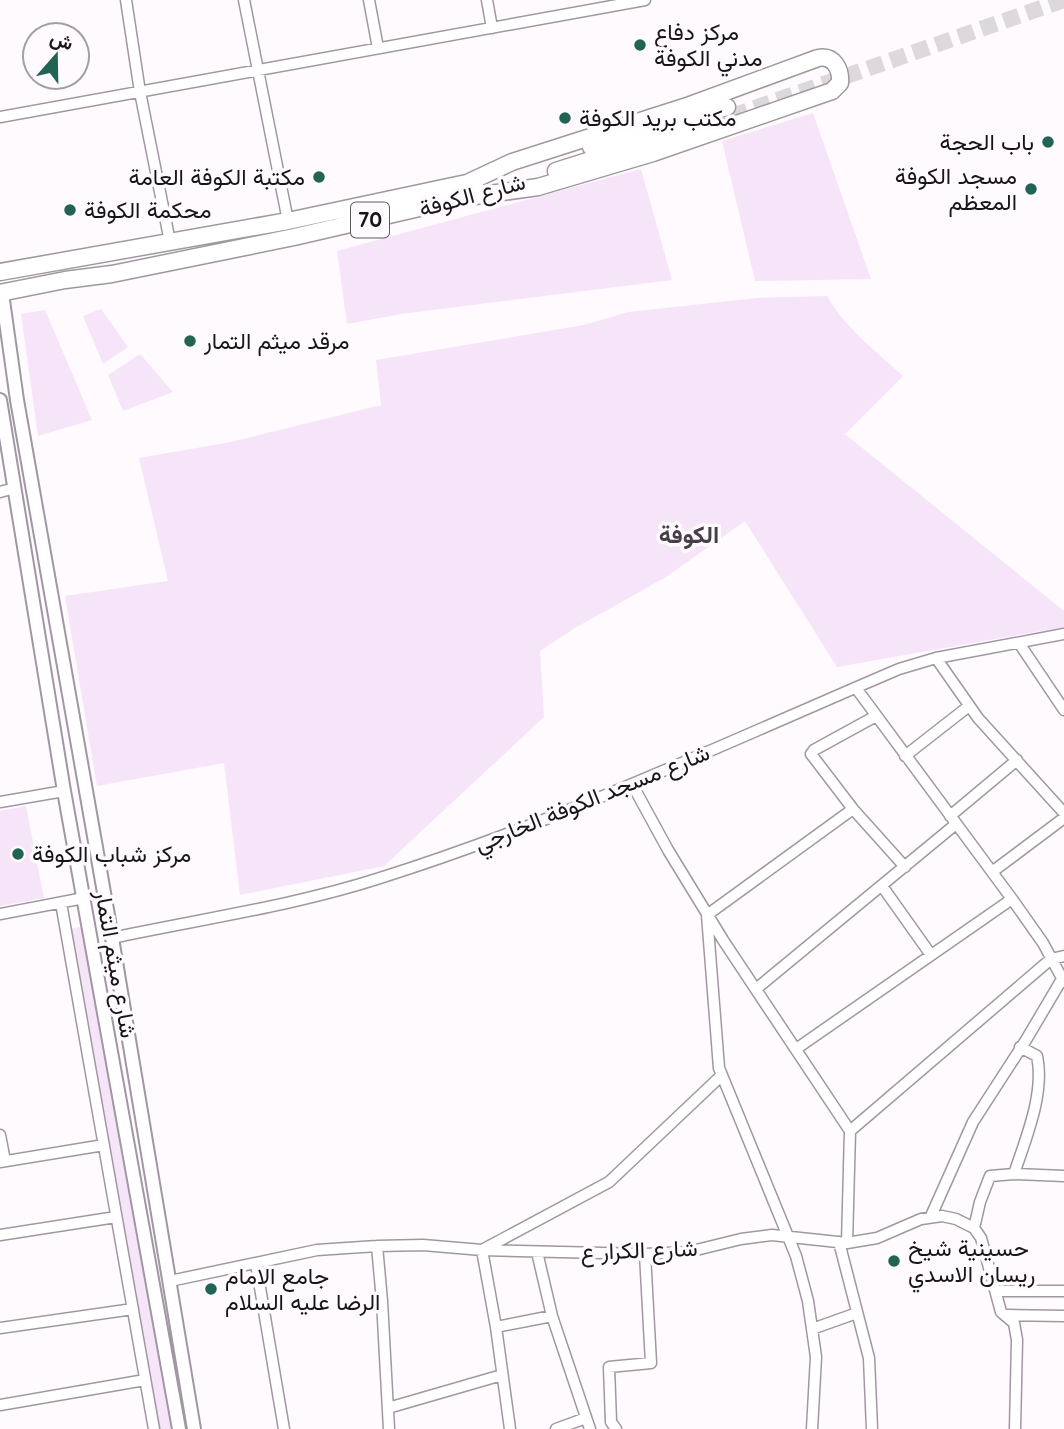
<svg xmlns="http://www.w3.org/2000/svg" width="1064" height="1429" viewBox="0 0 1064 1429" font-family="Quicksand,Vazirmatn,sans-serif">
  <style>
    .green { fill: #f6e4f9 }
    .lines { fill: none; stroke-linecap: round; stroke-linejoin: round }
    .trunk-tunnel { stroke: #dcd8dc; stroke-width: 16; stroke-dasharray: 16 8; stroke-linecap: butt }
    .minor-casing { stroke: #a098a1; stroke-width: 13 }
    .tertiary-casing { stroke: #a098a1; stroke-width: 16 }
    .trunk-casing { stroke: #a098a1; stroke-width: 19 }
    .minor { stroke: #fff; stroke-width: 10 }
    .tertiary { stroke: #fff; stroke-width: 12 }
    .trunk { stroke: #fff; stroke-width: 16 }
    .poi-dot { fill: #216455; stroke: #fefafe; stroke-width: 2.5 }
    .labels { text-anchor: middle; stroke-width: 7; stroke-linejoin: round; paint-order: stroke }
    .shield { fill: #fefafe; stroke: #5d5a5e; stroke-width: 2 }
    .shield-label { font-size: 21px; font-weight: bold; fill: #181519 }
    .poi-label { font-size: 23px; fill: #181519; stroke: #fefafe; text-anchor: start }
    .street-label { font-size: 23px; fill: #181519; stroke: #fefafe }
    .neighbourhood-label { font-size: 24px; font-weight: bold; fill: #453f46; stroke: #fefafe }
  </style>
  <rect width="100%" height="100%" fill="#fefafe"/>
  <path class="green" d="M 813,113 L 871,279 L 755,281 L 722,141 Z
    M 641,169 L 672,280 L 401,314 L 347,324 L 337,251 Z
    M 827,296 C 845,328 876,351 903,376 L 845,434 L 1064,611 L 1064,627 L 837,667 L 745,521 L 666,577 L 575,628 L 540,651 L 544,717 L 384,866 L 240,895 L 224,763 L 97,786 L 65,596 L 168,581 L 139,458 L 231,442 L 381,405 L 376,360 L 584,325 L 628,312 L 757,298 Z
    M 101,309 L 128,347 L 103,364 L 83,316 Z
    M 45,310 L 92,420 L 38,436 L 21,314 Z
    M 140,354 L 173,392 L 123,411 L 108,375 Z
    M 26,806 L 44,898 L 0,906 L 0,811 Z
    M 86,926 L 175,1429 L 158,1429 L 69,929 Z"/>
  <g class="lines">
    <path class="trunk-tunnel" d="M 732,116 L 1064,0"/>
    <g class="minor-casing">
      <path id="minor" d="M 126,0 L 140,92 L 170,242
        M 244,0 L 288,221
        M 369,0 L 378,48
        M 487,0 L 492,28
        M 0,117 L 645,0
        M 0,492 L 15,488
        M 1019,643 L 1064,710
        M 936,658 L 978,718 L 1064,813
        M 856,688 L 1012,899 L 1043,943 L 1064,982
        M 876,716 L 814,750 L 811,754 L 853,809 L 905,867
        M 905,756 L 969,706
        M 632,784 L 668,850 L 723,940 L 850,1131
        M 0,802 L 64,791
        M 950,816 L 1017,760
        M 992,872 L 1064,818
        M 882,886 L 931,955
        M 61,903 L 154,1429
        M 0,914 L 84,898
        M 112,938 C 201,919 293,906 380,878 C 558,822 728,742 899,669 L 936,658 L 1064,634
        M 756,989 L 956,824
        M 796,1049 L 1012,899
        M 0,1135 L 5,1161
        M 0,1162 L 104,1145
        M 1014,1174 C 1026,1138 1045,1093 1037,1056 L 1020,1047
        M 931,1216 L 973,1122 L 1026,1040 L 1062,979
        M 974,1228 L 980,1202 L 990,1176 L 1014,1174 L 1064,1176
        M 0,1235 L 116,1217
        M 839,1242 L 869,1358 L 872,1429
        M 847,1243 L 850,1131 L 1051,959 L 1064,956
        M 377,1246 L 382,1301 L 389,1429
        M 537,1252 L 552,1316 L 590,1429
        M 256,1264 L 284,1429
        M 170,1281 L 317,1250 L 377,1246 L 423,1245 L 482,1250 L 645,1254 L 688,1252 L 741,1239 L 772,1235 L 847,1243 L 877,1238 L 921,1219 L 942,1216 L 956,1219 L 974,1228 L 981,1238 L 1001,1312 L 1014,1323 L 1017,1340 L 1015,1429
        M 996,1291 L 1064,1291
        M 1008,1315 L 1064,1316
        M 496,1327 L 552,1316
        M 0,1328 L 133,1309
        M 812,1329 L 857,1313
        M 0,1405 L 145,1380
        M 388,1408 L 502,1375
        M 510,1429 L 496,1327 L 482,1250 L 609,1182 L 722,1075
        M 556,1429 L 586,1418
        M 616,1429 L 611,1422 L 609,1367 L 651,1363 L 645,1254
        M 812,1429 L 816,1357 L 808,1301 L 796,1256 L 719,1068 L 707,915 L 853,809"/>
    </g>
    <g class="tertiary-casing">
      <path id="tertiary" d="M 2,293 L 17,400 L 112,938 L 194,1429
        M 0,400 L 64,791 L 179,1429"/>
    </g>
    <g class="trunk-casing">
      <path id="trunk" d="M 591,147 L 727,107
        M 556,171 L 708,123
        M 467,183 L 512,162 L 690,105 L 818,58 C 834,55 841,69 840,83 L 832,91 L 653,153 L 538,187 L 475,196
        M 0,272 L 288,221 L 476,181
        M 0,293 L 65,280 L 112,274 L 294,237 L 484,193"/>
    </g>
    <use href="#minor" class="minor"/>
    <use href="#tertiary" class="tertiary"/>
    <use href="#trunk" class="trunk"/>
  </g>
  <g class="poi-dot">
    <circle cx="640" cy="45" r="7"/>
    <circle cx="565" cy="118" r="7"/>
    <circle cx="1048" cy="142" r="7"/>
    <circle cx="319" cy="177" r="7"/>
    <circle cx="1031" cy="189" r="7"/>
    <circle cx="70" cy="210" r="7"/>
    <circle cx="190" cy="341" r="7"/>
    <circle cx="18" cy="854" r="7"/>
    <circle cx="894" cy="1261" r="7"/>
    <circle cx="211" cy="1289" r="7"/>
  </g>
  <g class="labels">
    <rect class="shield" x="351" y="202.5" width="38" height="35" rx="5"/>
    <g class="shield-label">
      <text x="370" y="227">70</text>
    </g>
    <g class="poi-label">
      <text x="654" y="40">مركز دفاع<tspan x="654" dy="26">مدني الكوفة</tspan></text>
      <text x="579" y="126">مكتب بريد الكوفة</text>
      <text x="1034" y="150" text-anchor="end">باب الحجة</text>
      <text x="1017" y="184" text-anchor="end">مسجد الكوفة<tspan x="1017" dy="26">المعظم</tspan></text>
      <text x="305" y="185" text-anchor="end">مكتبة الكوفة العامة</text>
      <text x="84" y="218">محكمة الكوفة</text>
      <text x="204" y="349">مرقد ميثم التمار</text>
      <text x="32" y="862">مركز شباب الكوفة</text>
      <text x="908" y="1256">حسينية شيخ<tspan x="908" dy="26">ريسان الاسدي</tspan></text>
      <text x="225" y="1284">جامع الامام<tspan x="225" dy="26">الرضا عليه السلام</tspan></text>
    </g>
    <g class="street-label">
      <text transform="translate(472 195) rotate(-15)" y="8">شارع الكوفة</text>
      <text transform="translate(592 798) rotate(-22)" y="8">شارع مسجد الكوفة الخارجي</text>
      <text transform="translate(116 964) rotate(80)" y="8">شارع ميثم التمار</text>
      <text transform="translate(639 1250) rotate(-2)" y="8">شارع الكرار ع</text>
    </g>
    <g class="neighbourhood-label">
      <text x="689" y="543">الكوفة</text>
    </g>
  </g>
  <g transform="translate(56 56) rotate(20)"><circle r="33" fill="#fefafe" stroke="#a29ea2" stroke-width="2"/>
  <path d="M0-5L12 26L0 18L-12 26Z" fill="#216455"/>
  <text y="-10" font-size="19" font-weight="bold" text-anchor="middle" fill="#181519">ش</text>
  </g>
</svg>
